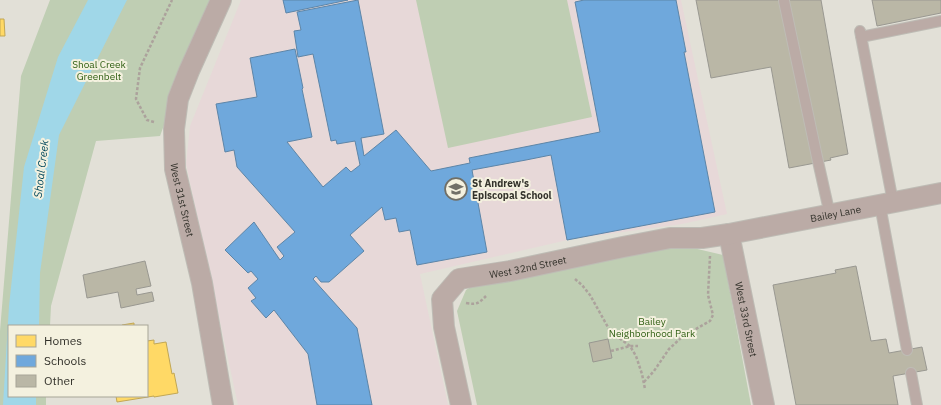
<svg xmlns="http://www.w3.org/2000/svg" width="941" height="405" viewBox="0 0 941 405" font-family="'IBM Plex Sans',sans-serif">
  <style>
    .education { fill: #e7d8d8 }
    .green { fill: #bfceb3 }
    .water { fill: #a0d7e8 }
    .homes { fill: #ffd966; stroke: #c2a754 }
    .schools { fill: #6fa8dc; stroke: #5d85a7 }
    .building { fill: #bab7a6; stroke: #999891 }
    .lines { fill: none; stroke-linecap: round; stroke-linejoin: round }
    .lane-casing { stroke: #bebcb5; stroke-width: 12 }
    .street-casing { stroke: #bebcb5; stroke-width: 22 }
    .path { stroke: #aca29c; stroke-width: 2.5; stroke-dasharray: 3 2; stroke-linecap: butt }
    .lane { stroke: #bbaba6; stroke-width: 10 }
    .street { stroke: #bbaba6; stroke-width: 20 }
    .labels { text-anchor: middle; stroke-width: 4; stroke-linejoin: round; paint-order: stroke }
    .park-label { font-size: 10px; fill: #2e5e12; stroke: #f4f1df }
    .poi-label { font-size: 10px; font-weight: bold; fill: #33322b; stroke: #f4f1df; text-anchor: start }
    .street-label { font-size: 10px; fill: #33322b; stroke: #f4f1df }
    .water-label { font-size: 11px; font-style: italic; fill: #00475b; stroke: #f4f1df }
  </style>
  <rect width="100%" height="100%" fill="#e2e0d7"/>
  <path class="education" d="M 241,0 L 681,0 L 727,214 L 682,224 L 572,239 L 420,274 L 448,405 L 238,405 L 186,164 L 190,126 Z"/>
  <path class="green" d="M 50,0 L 210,0 L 160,136 L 96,141 L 51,306 L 50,326 L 9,326 L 9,396 L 46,396 L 46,405 L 0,405 L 0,331 L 21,76 Z
    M 416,0 L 567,0 L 592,117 L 448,148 Z
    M 672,243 L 723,255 L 751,405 L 477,405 L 457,311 L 466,290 L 477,283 Z"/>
  <path class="water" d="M 88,0 L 127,0 L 59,135 L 40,273 L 39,326 L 9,326 L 9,396 L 36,396 L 36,405 L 3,405 L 9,306 L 24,167 L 58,57 Z"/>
  <path class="homes" d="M 0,19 L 4,19 L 5,36 L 0,36 Z
    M 134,323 L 134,326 L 123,326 L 122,325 Z
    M 154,340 L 154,344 L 166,342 L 172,374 L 174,373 L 178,393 L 154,397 L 154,396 L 117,402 L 116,396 L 147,396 L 147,341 Z"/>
  <path class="schools" d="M 283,0 L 348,0 L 286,13 Z
    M 358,0 L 384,134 L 361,138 L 364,156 L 396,130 L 431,171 L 470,163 L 469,158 L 600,132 L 575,2 L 584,0 L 676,0 L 686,52 L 684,52 L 715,212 L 567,240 L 551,155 L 526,160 L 472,170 L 487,252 L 417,265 L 410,230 L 399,232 L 396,218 L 385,220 L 382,207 L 350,235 L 364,251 L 329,282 L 321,282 L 316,276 L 313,279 L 357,328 L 372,405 L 317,405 L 308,354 L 274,310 L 266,318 L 251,301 L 256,298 L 248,288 L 258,279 L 251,271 L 248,273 L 225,250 L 254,222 L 280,260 L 284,256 L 277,247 L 295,232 L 237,167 L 234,150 L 225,152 L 216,104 L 257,97 L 250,58 L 295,49 L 303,88 L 302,89 L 312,137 L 287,142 L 323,187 L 346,167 L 351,172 L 360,165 L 355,141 L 337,144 L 336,140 L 331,141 L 313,54 L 298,57 L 294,31 L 301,30 L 297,12 Z"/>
  <path class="building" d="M 696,0 L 821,0 L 848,154 L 830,158 L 831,160 L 789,168 L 771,67 L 711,78 Z
    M 872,0 L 941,0 L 941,13 L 877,26 Z
    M 145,261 L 151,286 L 136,289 L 137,295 L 152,292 L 154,301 L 121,308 L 118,292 L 87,298 L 83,275 Z
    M 856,266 L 871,341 L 886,339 L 889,353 L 922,347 L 927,370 L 893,376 L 898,405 L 796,405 L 773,285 L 836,273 L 835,270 Z
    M 608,339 L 612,358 L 593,362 L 589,343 Z"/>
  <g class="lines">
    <g class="lane-casing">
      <path id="lane" d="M 784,1 L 817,157 L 830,215
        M 860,31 L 893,202
        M 861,37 L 941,21
        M 880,205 L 907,350
        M 911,373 L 917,405"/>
    </g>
    <g class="street-casing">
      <g id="street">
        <path id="s1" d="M 221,0 L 189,71 L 178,99 L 174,129 L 175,169 L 202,283 L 223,405"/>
        <path id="s2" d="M 729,234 L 764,405"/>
        <path id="s3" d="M 461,405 L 444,327 L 442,299 L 459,279 L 510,271 L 623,247 L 670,238 L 702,238 L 729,234 L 941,193"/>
      </g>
    </g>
    <path class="path" d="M 154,122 L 147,120 L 136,99 L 140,68 L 172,0
      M 575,279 L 582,285 L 590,295 L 609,329 L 615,335 L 630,346 L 636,356 L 642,374 L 645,389
      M 466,303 C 477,305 479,303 486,296
      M 611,351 L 630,346 L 638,346
      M 644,382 L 654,371 L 669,349 L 682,337 L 710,321 L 713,315 L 708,295 L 710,256"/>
    <use href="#lane" class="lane"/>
    <use href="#street" class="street"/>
  </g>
  <defs>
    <g id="school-ring" transform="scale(1.15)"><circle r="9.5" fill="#f4f1df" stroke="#706f67" stroke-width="1.5"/><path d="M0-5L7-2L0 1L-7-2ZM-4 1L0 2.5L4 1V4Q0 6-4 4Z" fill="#706f67"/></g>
  </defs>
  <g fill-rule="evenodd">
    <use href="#school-ring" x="456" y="189"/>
  </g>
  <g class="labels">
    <g class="park-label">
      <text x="99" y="68">Shoal Creek<tspan x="99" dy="12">Greenbelt</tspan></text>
      <text x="652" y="325">Bailey<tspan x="652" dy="12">Neighborhood Park</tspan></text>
    </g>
    <g class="poi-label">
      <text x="472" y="187">St Andrew's<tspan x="472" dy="12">Episcopal School</tspan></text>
    </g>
    <g class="street-label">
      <text dy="4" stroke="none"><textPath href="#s1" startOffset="210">West 31st Street</textPath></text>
      <text dy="4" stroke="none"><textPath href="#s3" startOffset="517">Bailey Lane</textPath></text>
      <text dy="4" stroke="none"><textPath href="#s3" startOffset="204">West 32nd Street</textPath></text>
      <text dy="4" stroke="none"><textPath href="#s2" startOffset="87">West 33rd Street</textPath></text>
    </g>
    <g class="water-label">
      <text transform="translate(41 169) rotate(-83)" y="4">Shoal Creek</text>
    </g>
  </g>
  <rect x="8" y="325" width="140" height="72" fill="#f4f1df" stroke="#a7a597"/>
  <rect x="16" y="335" width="20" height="12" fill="#ffd966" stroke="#a7a597"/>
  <text x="44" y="345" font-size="12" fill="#33322b">Homes</text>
  <rect x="16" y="355" width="20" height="12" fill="#6fa8dc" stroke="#a7a597"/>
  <text x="44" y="365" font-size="12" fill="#33322b">Schools</text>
  <rect x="16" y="375" width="20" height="12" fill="#bab7a6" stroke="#a7a597"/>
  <text x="44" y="385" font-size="12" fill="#33322b">Other</text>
</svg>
